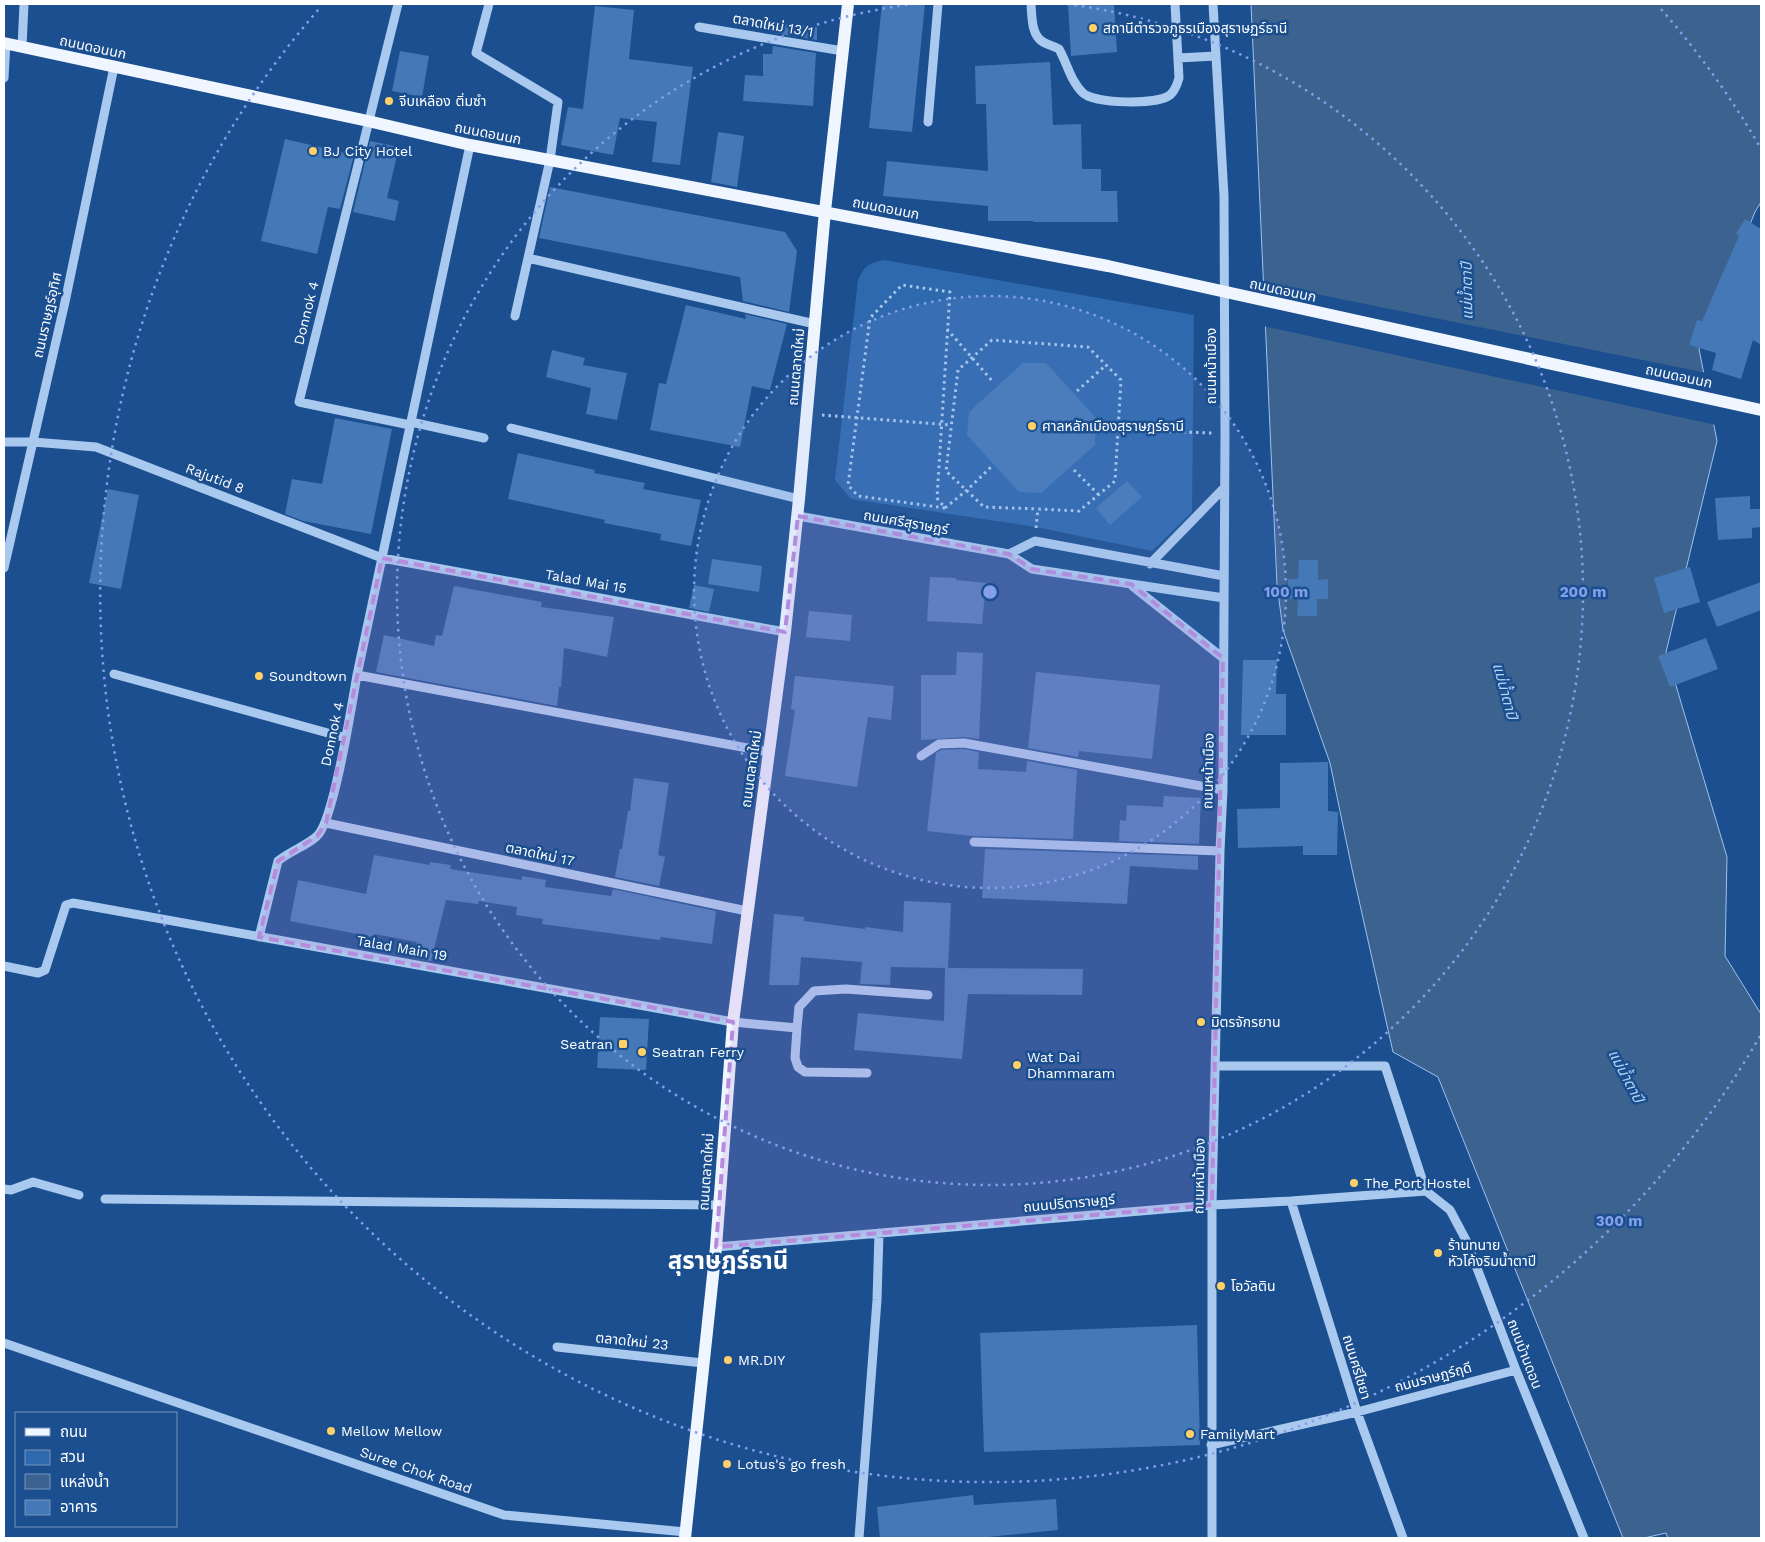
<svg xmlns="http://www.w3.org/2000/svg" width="1765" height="1542" viewBox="0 0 1765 1542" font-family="'Work Sans','Noto Sans Thai',sans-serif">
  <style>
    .green { fill: #2e69ad }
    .water { fill: #3c6290; stroke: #9cc4f0 }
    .pier { fill: #1b4f8f }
    .building { fill: #4478b7 }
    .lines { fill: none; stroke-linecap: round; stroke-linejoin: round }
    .path { stroke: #a9c9ee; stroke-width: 3; stroke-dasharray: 2.5 4; stroke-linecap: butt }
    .minor { stroke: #a9c9ee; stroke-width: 9 }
    .major { stroke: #f0f6ff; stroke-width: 12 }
    .marked { fill: #b68bdc; fill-opacity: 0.2; stroke: #b68bdc; stroke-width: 4; stroke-dasharray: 10 6; stroke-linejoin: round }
    .ring { fill: none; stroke: #839eea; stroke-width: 2.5; stroke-dasharray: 2.5 5 }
    .poi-dot { fill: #ffd166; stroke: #1b4f8f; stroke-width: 2 }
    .labels { text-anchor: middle; stroke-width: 5; stroke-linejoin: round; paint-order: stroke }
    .street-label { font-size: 14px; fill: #fff; stroke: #1b4f8f }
    .poi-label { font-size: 14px; fill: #fff; stroke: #1b4f8f; text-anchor: start }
    .water-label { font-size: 15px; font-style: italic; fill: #b5d3f5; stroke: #1b4f8f }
    .town-label { font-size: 24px; font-weight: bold; fill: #fff; stroke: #1b4f8f }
    .centre { fill: #839eea; stroke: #1b4f8f; stroke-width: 2.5 }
    .ring-label { font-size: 15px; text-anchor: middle; font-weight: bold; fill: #839eea; stroke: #1b4f8f; stroke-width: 5; stroke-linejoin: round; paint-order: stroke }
  </style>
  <rect width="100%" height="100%" fill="#1b4f8f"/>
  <path class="green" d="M 885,260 L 1194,315 L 1192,512 L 1152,551 L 1036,527 L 851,499 L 835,480 L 858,280 C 865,265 869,263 885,260 Z"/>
  <path class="water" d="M 1251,4 L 1761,4 L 1761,202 L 1755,212 L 1699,349 L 1717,441 L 1666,652 L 1727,857 L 1725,956 L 1761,1014 L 1761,1538 L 1668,1538 L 1666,1533 L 1644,1538 L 1623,1538 L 1438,1077 L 1393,1052 L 1352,869 L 1330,763 L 1283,630 L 1277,585 Z"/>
  <path class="pier" d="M 1261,283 L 1707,373 L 1716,425 L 1263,326 Z"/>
  <path class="building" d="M 882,4 L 925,4 L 912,132 L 869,128 Z
    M 1068,4 L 1114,4 L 1117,52 L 1071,56 Z
    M 595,6 L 634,10 L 629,59 L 693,67 L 680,165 L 652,162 L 657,122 L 620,118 L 613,155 L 561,145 L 568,107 L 583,109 Z
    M 776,22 L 817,27 L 817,40 L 774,33 Z
    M 773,46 L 816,53 L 813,106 L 743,101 L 745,75 L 763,76 L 763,54 L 772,54 Z
    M 400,51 L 429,56 L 422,97 L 392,91 Z
    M 1050,62 L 1053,125 L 1081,124 L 1082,169 L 1101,169 L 1101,191 L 1117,191 L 1118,222 L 1033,222 L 1033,221 L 988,221 L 988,206 L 883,196 L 887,161 L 988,171 L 986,104 L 976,104 L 975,66 Z
    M 718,132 L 744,136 L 737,187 L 711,182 Z
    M 285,139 L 354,155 L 340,209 L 328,207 L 317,254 L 261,241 Z
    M 370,141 L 399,147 L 387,198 L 399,201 L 395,221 L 353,212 Z
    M 550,187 L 785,232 L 797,251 L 789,312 L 743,301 L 740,277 L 539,238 Z
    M 1745,219 L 1761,229 L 1761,345 L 1753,340 L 1741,379 L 1712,370 L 1716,353 L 1689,345 L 1697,320 L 1702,321 L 1739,236 L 1736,234 Z
    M 686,305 L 746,319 L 745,314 L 787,324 L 770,390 L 752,386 L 740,447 L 650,430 L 659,383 L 666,384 Z
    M 552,350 L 585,358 L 583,365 L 627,373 L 617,420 L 586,414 L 591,388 L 546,377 Z
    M 1023,363 L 1046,363 L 1096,418 L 1095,445 L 1041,493 L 1019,492 L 967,435 L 969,412 Z
    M 335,418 L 392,429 L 371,534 L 303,521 L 285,514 L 292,479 L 322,484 Z
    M 518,453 L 595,470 L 594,473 L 645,483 L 643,489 L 701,500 L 691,546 L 660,540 L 661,534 L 604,523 L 605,520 L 508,499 Z
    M 1127,481 L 1142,497 L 1110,525 L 1096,508 Z
    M 108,489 L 139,495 L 121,589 L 89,583 Z
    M 1750,496 L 1750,509 L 1761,509 L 1761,527 L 1752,528 L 1752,538 L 1718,540 L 1715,498 Z
    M 712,559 L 762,566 L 759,592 L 708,584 Z
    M 1299,560 L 1318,560 L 1318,580 L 1328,579 L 1328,599 L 1317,599 L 1317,616 L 1297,616 L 1298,599 L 1288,598 L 1288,579 L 1298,579 Z
    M 1690,567 L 1700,602 L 1664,613 L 1654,578 Z
    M 930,577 L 956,578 L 956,580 L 986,583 L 982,624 L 927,621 Z
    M 1761,582 L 1761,610 L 1717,627 L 1707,602 Z
    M 694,585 L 714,589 L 709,612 L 689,608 Z
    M 454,586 L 542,602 L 541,607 L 614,617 L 607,657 L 564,648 L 561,687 L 559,687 L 557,706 L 376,672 L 384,635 L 434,646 L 436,635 L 442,636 Z
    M 809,611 L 852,615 L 850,641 L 806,637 Z
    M 1706,638 L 1718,669 L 1670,687 L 1658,656 Z
    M 957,652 L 983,653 L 979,739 L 964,737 L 921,740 L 921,675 L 956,675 Z
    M 1243,660 L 1277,660 L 1276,694 L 1286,694 L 1286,735 L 1241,735 Z
    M 1036,672 L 1160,685 L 1152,759 L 1079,751 L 1078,757 L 1028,748 Z
    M 795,676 L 894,686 L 891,720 L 868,717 L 857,787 L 785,776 L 795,710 L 791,709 Z
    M 964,749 L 979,752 L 978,769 L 1026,772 L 1027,761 L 1077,770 L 1073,839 L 972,836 L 927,831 L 936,753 L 941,750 Z
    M 1328,762 L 1328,811 L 1338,812 L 1337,855 L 1303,855 L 1303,846 L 1238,848 L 1237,809 L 1280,808 L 1280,763 Z
    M 634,778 L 669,783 L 658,855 L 665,857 L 659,886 L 615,877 L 620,849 L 622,849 L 628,811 L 630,811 Z
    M 1164,796 L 1201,798 L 1199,844 L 1119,841 L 1120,820 L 1126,821 L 1127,805 L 1163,807 Z
    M 985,849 L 1198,856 L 1198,870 L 1130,866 L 1127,904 L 982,898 Z
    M 374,855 L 430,865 L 430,862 L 451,865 L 450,869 L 522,880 L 522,876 L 546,880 L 545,887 L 611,896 L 613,889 L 716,911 L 712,944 L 661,937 L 660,940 L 542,924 L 543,919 L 516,915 L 517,907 L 479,901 L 478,904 L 446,900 L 431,961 L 413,958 L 417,942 L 374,934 L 373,937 L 290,921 L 298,880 L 366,894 Z
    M 904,901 L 951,903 L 948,968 L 1083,969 L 1082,995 L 968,994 L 962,1059 L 854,1050 L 858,1013 L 944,1021 L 945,968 L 891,967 L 890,985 L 860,984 L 862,962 L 801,957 L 799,985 L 769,985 L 774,914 L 804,917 L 804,921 L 865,929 L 865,927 L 903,932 Z
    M 600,1017 L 649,1019 L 646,1070 L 597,1068 Z
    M 1197,1325 L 1200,1445 L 984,1452 L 980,1333 Z
    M 973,1495 L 974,1505 L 1056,1499 L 1058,1530 L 978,1538 L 880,1538 L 877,1507 Z"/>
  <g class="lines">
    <path class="path" d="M 947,329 L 994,383
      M 1077,391 L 1106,365
      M 822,415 L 951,425
      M 1118,430 L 1212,433
      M 1074,470 L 1099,495
      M 945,508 L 858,496 L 848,485 L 870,318 L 902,285 L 950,292 L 937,498 L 945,508 L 967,490 L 992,466
      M 1036,528 L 1038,509 L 1079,511 L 1115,481 L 1121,380 L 1088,347 L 992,340 L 958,370 L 946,471 L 984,507 L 1038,509"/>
    <path class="minor" d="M 398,4 L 299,402 L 410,425
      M 489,4 L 476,53 L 558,102 L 550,160 L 515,316
      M 1031,4 C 1032,16 1031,35 1043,42 C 1048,45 1054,46 1059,49 C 1067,63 1071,82 1083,93 C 1095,104 1158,105 1170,95 C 1175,91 1177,85 1179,78 L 1175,4
      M 699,27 L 843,51
      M 22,47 L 24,4
      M 1178,58 L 1216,56
      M 4,78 L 6,43
      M 928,122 L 938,4
      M 528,258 L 815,324
      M 411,422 L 484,438
      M 511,428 L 799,499
      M 4,442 L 33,442 L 96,447 L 382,558 L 785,632
      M 798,516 L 1009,554 L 1032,569 L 1224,598
      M 1009,554 L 1035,541 L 1224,576
      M 1150,564 L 1224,488
      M 4,568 L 65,302 L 114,67
      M 1131,585 L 1223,658
      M 114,674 L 346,738
      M 357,675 L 769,752
      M 921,756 L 939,744 L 964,743 L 1223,790
      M 326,823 L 747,911
      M 974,842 L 1220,851
      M 259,937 L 278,861 C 290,851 308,845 317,836 C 334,821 352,703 357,675 L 470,145
      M 4,966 L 38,973 L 45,970 L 66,905 L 73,903 L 733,1022 L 797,1028 L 799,1007 L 814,991 L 846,989 L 928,995
      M 797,1028 L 795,1058 L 798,1067 L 805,1072 L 867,1073
      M 1215,1066 L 1385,1066 L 1426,1191
      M 4,1189 L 11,1190 L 33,1182 L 79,1195
      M 1426,1191 L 1450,1210 L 1467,1242 L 1516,1370 L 1584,1538
      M 105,1199 L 718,1205
      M 1291,1201 L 1357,1412 L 1403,1538
      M 716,1247 L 1212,1205 L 1291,1201 L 1426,1191
      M 4,1343 L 504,1515 L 686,1532
      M 557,1347 L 703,1363
      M 1211,1445 L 1357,1412 L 1516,1370
      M 859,1538 L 877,1300 L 879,1233
      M 1212,1538 L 1212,1205 L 1220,851 L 1223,790 L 1225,433 L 1224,196 L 1213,4"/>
    <path class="major" d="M 4,43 L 368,121 L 470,145 L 1108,266 L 1761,410
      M 685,1538 L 716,1247 L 733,1022 L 785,632 L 799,499 L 825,211 L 848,4"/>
  </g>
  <path class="marked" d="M 798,516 L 1009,554 L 1032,569 L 1131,584 L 1223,658 L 1212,1205 L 716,1247 L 733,1022 L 259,937 L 278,861 L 317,836 L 326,823 L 382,558 L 785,632 Z"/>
  <circle cx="990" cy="592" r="296" fill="#839eea" fill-opacity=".12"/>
  <g class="ring">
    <circle cx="990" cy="592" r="296"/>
    <path d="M1067 4A593 593 0 1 1 913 4"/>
    <path d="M1760 1036A889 889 0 1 1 319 9M1661 9A889 889 0 0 1 1760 147"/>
  </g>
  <g class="poi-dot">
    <circle cx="1093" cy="28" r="5"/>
    <circle cx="389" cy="101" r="5"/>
    <circle cx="313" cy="151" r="5"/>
    <circle cx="1032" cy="426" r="5"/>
    <circle cx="259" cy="676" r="5"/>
    <circle cx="1201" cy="1022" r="5"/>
    <rect x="618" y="1039" width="10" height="10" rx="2.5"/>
    <circle cx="642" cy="1052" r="5"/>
    <circle cx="1017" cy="1065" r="5"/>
    <circle cx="1354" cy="1183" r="5"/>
    <circle cx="1438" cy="1253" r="5"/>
    <circle cx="1221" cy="1286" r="5"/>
    <circle cx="728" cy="1360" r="5"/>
    <circle cx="331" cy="1431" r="5"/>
    <circle cx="1190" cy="1434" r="5"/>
    <circle cx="727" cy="1464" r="5"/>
  </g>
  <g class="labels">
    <g class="street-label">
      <text transform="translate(773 25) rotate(10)" y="5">ตลาดใหม่ 13/1</text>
      <text transform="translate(93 47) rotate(12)" y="5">ถนนดอนนก</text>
      <text transform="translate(488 133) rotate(11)" y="5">ถนนดอนนก</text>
      <text transform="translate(886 208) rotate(11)" y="5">ถนนดอนนก</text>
      <text transform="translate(1283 290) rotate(12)" y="5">ถนนดอนนก</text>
      <text transform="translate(306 313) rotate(-76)" y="5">Donnok 4</text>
      <text transform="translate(47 315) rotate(-77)" y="5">ถนนราษฏร์อุทิศ</text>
      <text transform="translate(1211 366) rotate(-90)" y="5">ถนนหน้าเมือง</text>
      <text transform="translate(796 367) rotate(-85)" y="5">ถนนตลาดใหม่</text>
      <text transform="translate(1679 376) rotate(12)" y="5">ถนนดอนนก</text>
      <text transform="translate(215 478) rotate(21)" y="5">Rajutid 8</text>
      <text transform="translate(906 522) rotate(10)" y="5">ถนนศรีสุราษฎร์</text>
      <text transform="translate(586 581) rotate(10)" y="5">Talad Mai 15</text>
      <text transform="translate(332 734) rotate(-78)" y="5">Donnok 4</text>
      <text transform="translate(751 769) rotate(-82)" y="5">ถนนตลาดใหม่</text>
      <text transform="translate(1208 771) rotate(-89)" y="5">ถนนหน้าเมือง</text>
      <text transform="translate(540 854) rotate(12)" y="5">ตลาดใหม่ 17</text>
      <text transform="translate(402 948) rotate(10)" y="5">Talad Main 19</text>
      <text transform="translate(706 1172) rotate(-86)" y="5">ถนนตลาดใหม่</text>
      <text transform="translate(1199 1176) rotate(-89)" y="5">ถนนหน้าเมือง</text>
      <text transform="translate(1069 1203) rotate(-5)" y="5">ถนนปรีดาราษฎร์</text>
      <text transform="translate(632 1341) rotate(6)" y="5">ตลาดใหม่ 23</text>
      <text transform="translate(1525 1354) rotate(69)" y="5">ถนนบ้านดอน</text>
      <text transform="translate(1357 1367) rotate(73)" y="5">ถนนศรีไชยา</text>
      <text transform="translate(1433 1377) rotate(-15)" y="5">ถนนราษฎร์ฤดี</text>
      <text transform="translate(416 1470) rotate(19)" y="5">Suree Chok Road</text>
    </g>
    <g class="poi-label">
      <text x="1103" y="33">สถานีตำรวจภูธรเมืองสุราษฏร์ธานี</text>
      <text x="399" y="106">จีบเหลือง ติ่มซำ</text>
      <text x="323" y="156">BJ City Hotel</text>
      <text x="1042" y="431">ศาลหลักเมืองสุราษฎร์ธานี</text>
      <text x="269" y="681">Soundtown</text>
      <text x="1211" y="1027">มิตรจักรยาน</text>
      <text x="613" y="1049" text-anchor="end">Seatran</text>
      <text x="652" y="1057">Seatran Ferry</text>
      <text x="1027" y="1062">Wat Dai<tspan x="1027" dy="16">Dhammaram</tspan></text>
      <text x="1364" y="1188">The Port Hostel</text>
      <text x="1448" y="1250">ร้านทนาย<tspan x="1448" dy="16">หัวโค้งริมน้ำตาปี</tspan></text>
      <text x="1231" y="1291">โอวัลติน</text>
      <text x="738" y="1365">MR.DIY</text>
      <text x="341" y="1436">Mellow Mellow</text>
      <text x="1200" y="1439">FamilyMart</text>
      <text x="737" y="1469">Lotus's go fresh</text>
    </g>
    <g class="water-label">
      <text transform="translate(1467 291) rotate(-91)" y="5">แม่น้ำตาปี</text>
      <text transform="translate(1505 691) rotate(75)" y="5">แม่น้ำตาปี</text>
      <text transform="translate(1626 1076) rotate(62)" y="5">แม่น้ำตาปี</text>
    </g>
    <g class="town-label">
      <text x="728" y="1269">สุราษฎร์ธานี</text>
    </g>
  </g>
  <circle cx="990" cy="592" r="8" class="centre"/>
  <g class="ring-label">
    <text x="1286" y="597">100 m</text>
    <text x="1583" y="597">200 m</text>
    <text x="1619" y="1226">300 m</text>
  </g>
  <rect width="1765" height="1542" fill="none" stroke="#ffffff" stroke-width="10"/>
  <rect x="15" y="1412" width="162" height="115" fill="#1b4f8f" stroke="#7695bc"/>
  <rect x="25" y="1428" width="25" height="8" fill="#f0f6ff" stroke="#7695bc"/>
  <text x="60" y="1437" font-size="15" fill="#ffffff">ถนน</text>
  <rect x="25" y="1450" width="25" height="15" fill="#2e69ad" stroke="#7695bc"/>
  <text x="60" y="1462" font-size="15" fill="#ffffff">สวน</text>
  <rect x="25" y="1474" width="25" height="15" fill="#3c6290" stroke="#7695bc"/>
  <text x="60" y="1487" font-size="15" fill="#ffffff">แหล่งน้ำ</text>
  <rect x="25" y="1500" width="25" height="15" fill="#4478b7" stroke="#7695bc"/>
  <text x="60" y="1512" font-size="15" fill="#ffffff">อาคาร</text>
</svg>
